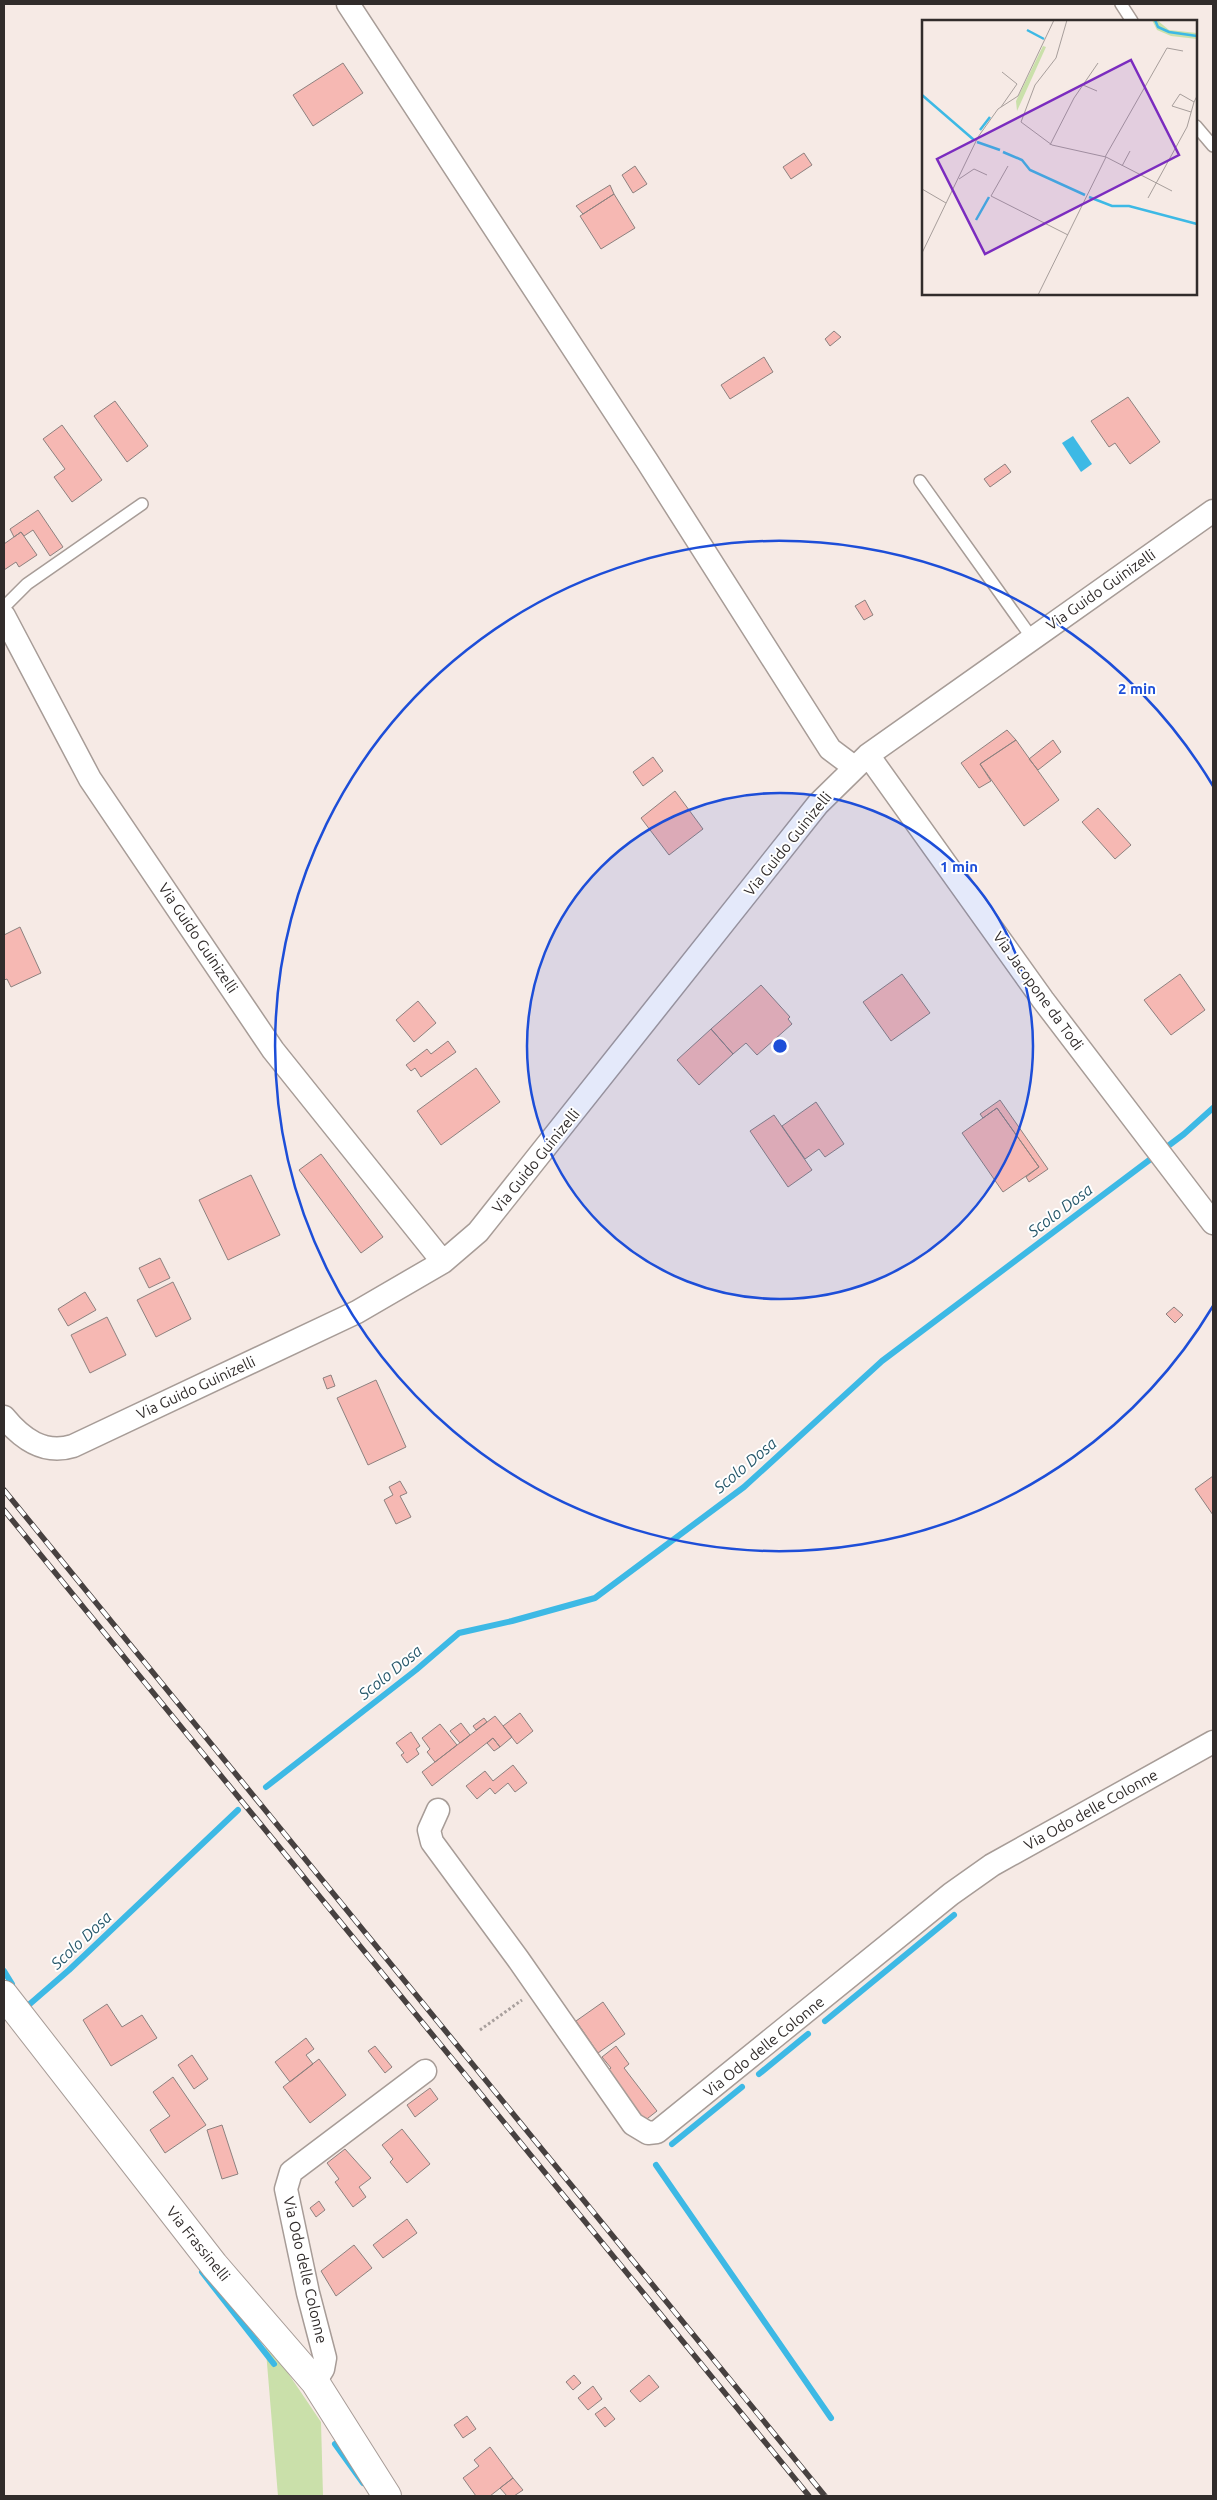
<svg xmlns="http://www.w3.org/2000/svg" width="1217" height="2500" viewBox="0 0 1217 2500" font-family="Ubuntu,sans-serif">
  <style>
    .green { fill: #cae0aa }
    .water { fill: #3db9e5 }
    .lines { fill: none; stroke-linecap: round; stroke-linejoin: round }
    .stream { stroke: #3db9e5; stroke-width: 6 }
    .building { fill: #f6b8b3; stroke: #8d817f }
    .lane-casing { stroke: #a79c97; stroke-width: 14 }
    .street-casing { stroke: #a79c97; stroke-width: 25 }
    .secondary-casing { stroke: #a79c97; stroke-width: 30 }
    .path { stroke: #a89f9c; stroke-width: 3; stroke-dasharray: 2.5 2.5; stroke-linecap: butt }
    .lane { stroke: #fff; stroke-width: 11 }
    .street { stroke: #fff; stroke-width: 22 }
    .secondary { stroke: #fff; stroke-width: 28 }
    .rail-casing { stroke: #474140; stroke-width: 5.5 }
    .rail { stroke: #fff; stroke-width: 4; stroke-dasharray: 11; stroke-linecap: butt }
    .ring { fill: none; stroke: #1d4ed8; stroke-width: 2.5 }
    .labels { text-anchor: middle; stroke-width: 4; stroke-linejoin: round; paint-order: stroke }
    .street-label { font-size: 15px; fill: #312c2b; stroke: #fff }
    .water-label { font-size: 16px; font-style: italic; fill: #27586b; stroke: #fff }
    .inset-river { fill: none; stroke: #3db9e5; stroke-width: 2.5 }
    .inset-road { fill: none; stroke: #a79e9b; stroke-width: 1 }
    .view { fill: #7b2cbf; fill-opacity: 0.15; stroke: #7b2cbf; stroke-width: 2.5 }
    .inset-edge { fill: none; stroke: #312c2b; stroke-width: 2.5 }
    .centre { fill: #1d4ed8; stroke: #fff; stroke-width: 2.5 }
    .ring-label { font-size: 15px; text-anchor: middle; font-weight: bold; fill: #1d4ed8; stroke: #fff; stroke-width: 4; stroke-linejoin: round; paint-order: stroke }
  </style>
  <rect width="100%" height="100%" fill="#f6eae5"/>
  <path class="green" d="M 265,2339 L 321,2422 L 323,2496 L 278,2496 Z"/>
  <path class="water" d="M 1073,436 L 1092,464 L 1081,472 L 1062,443 Z"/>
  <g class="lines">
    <path class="stream" d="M 266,1787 L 416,1670 L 459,1633 L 512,1621 L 595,1598 L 744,1487 L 882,1361 L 1184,1134 L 1213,1108
      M 4,1971 L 12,1984
      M 24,2009 L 69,1970 L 238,1810
      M 825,2021 L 954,1915
      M 759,2074 L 808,2034
      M 672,2144 L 742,2087
      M 656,2165 L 831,2418
      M 202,2272 L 274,2364
      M 335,2444 L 363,2483"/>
  </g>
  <path class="building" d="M 343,63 L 363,93 L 313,126 L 293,95 Z
    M 804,153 L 812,165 L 791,179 L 783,167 Z
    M 635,166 L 647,184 L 633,193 L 622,175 Z
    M 610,185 L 614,194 L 583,214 L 576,206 Z
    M 614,194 L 635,228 L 601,249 L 580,216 Z
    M 834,331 L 841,337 L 830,346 L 825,339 Z
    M 764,357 L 773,372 L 730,399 L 721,385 Z
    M 1128,397 L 1160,442 L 1130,464 L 1115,443 L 1109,447 L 1091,421 Z
    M 115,401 L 148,446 L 127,462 L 94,416 Z
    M 62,425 L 102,480 L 72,502 L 54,477 L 65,469 L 43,439 Z
    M 1005,464 L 1011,472 L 990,487 L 984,479 Z
    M 38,510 L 63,547 L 50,556 L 33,530 L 24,536 L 21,532 L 14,537 L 10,529 Z
    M 21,532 L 37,555 L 19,567 L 16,562 L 4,570 L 4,544 Z
    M 865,600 L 873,615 L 864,620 L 855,606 Z
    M 1007,730 L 1016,740 L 980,764 L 991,781 L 979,788 L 961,763 Z
    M 1016,740 L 1059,800 L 1024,826 L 980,764 Z
    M 1053,740 L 1061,752 L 1038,770 L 1029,759 Z
    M 653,757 L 663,771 L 643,786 L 633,772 Z
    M 675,791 L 703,829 L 669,855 L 641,818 Z
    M 1098,808 L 1131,845 L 1115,859 L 1082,822 Z
    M 20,927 L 41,973 L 11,987 L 7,979 L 4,980 L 4,935 Z
    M 902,974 L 930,1013 L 891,1041 L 863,1002 Z
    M 1180,974 L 1205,1010 L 1171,1035 L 1144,1000 Z
    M 761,985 L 790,1017 L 788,1019 L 792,1024 L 757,1055 L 746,1043 L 733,1054 L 711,1029 Z
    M 418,1001 L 436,1023 L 414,1042 L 396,1020 Z
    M 711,1029 L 733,1054 L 699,1085 L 677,1060 Z
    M 448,1041 L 456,1052 L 421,1077 L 415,1068 L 411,1071 L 406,1065 L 427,1049 L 431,1054 Z
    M 476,1068 L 500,1102 L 441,1145 L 417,1111 Z
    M 1000,1100 L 1048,1169 L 1029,1182 L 1026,1177 L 1039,1167 L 997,1108 L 983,1118 L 980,1114 Z
    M 816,1102 L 844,1144 L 825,1157 L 819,1149 L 805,1159 L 782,1126 Z
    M 997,1108 L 1039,1167 L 1003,1192 L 962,1133 Z
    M 774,1115 L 812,1170 L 788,1187 L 750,1131 Z
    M 321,1154 L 383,1237 L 361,1253 L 299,1170 Z
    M 251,1175 L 280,1235 L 228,1260 L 199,1200 Z
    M 160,1258 L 170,1278 L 149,1288 L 139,1268 Z
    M 173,1282 L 191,1319 L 156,1337 L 137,1300 Z
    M 85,1292 L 96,1310 L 68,1326 L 58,1309 Z
    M 1174,1307 L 1183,1315 L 1175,1323 L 1166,1314 Z
    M 107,1317 L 126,1355 L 90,1373 L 71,1335 Z
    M 331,1375 L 335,1386 L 327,1389 L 323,1378 Z
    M 376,1380 L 406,1447 L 368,1465 L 337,1398 Z
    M 1213,1476 L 1213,1515 L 1195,1489 Z
    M 400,1481 L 407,1493 L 400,1496 L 411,1517 L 396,1524 L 384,1500 L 393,1495 L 389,1487 Z
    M 520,1713 L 533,1731 L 517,1744 L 503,1726 Z
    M 495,1716 L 512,1737 L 500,1747 L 493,1738 L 432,1786 L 422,1772 Z
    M 484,1718 L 487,1722 L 476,1730 L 473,1726 Z
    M 461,1723 L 470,1735 L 460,1743 L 450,1731 Z
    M 440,1724 L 457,1745 L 435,1762 L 427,1752 L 430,1749 L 422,1738 Z
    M 411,1732 L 420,1746 L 416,1749 L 419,1754 L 407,1763 L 401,1755 L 404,1753 L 396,1743 Z
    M 493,1738 L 500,1747 L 494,1751 L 487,1743 Z
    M 513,1765 L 527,1783 L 515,1792 L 508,1783 L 495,1794 L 490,1788 L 477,1799 L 466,1786 L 485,1771 L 493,1781 Z
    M 603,2002 L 625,2034 L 598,2053 L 576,2021 Z
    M 107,2004 L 122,2027 L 142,2015 L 157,2038 L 111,2066 L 83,2020 Z
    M 306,2038 L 314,2049 L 306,2055 L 313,2064 L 290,2082 L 275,2062 Z
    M 375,2046 L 392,2067 L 385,2073 L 368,2051 Z
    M 616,2046 L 629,2064 L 624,2068 L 657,2111 L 643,2122 L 605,2072 L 611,2068 L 602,2057 Z
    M 192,2055 L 208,2079 L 194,2089 L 178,2065 Z
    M 319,2059 L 346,2095 L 310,2123 L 283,2087 Z
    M 173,2077 L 206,2125 L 165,2153 L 150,2130 L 170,2116 L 153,2092 Z
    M 430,2088 L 438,2099 L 415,2117 L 407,2105 Z
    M 222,2125 L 238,2174 L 222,2179 L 207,2130 Z
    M 402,2129 L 430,2164 L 407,2183 L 390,2162 L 393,2159 L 382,2145 Z
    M 345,2149 L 371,2178 L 359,2187 L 366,2197 L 353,2207 L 335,2182 L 339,2179 L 327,2163 Z
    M 319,2201 L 325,2210 L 316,2217 L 310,2208 Z
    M 407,2219 L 417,2233 L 383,2258 L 373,2245 Z
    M 354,2245 L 372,2268 L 336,2296 L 321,2271 Z
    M 574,2375 L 581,2383 L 573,2390 L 566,2382 Z
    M 649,2375 L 659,2387 L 640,2402 L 630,2391 Z
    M 593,2386 L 602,2399 L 588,2410 L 578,2398 Z
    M 605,2407 L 615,2419 L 605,2427 L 595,2414 Z
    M 467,2416 L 476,2429 L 463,2438 L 454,2425 Z
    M 490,2447 L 513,2478 L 490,2496 L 476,2496 L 463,2478 L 479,2466 L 474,2460 Z
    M 513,2478 L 523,2490 L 514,2496 L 507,2496 L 500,2488 Z"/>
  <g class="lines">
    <g class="lane-casing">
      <path id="lane" d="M 1121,4 L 1132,21
        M 1196,126 L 1213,146
        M 920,481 L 1032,638
        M 4,607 L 27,584 L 142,504"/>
    </g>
    <g class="street-casing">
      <path id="street" d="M 348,4 L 647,461 L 830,749 L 854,767
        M 4,616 L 90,779 L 273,1050 L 443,1262
        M 868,755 L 1043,1000 L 1213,1223
        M 4,1417 C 22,1439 44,1455 73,1446 L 357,1312 L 443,1262 L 478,1232 L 818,804 L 868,755 L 1213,511
        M 438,1810 L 429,1830 L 432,1842 L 518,1959 L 633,2124 L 648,2133 L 657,2132 L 951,1894 L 992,1865 L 1213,1742
        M 315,2382 L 323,2369 L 325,2358 L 308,2293 L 286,2189 L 291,2172 L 425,2071"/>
    </g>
    <g class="secondary-casing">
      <path id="secondary" d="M 4,1995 L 214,2265 L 315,2382 L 387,2496"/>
    </g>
    <path class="path" d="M 480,2030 L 522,2000"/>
    <use href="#lane" class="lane"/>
    <use href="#street" class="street"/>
    <use href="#secondary" class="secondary"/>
    <g class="rail-casing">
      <path id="rail" d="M 4,1490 L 825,2496
        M 4,1510 L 809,2496"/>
    </g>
    <use href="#rail" class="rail"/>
  </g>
  <circle cx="780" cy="1046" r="253" fill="#1d4ed8" fill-opacity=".12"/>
  <g class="ring">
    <circle cx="780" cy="1046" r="253"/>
    <path d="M1213 1306A505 505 0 1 1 1213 786"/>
  </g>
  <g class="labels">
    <g class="street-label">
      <text transform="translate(1101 590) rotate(-35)" y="5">Via Guido Guinizelli</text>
      <text transform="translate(788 844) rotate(-51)" y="5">Via Guido Guinizelli</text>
      <text transform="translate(198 938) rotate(56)" y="5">Via Guido Guinizelli</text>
      <text transform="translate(1038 991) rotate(54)" y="5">Via Jacopone da Todi</text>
      <text transform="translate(536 1161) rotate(-51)" y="5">Via Guido Guinizelli</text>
      <text transform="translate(196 1388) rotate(-25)" y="5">Via Guido Guinizelli</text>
      <text transform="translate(1091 1810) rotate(-29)" y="5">Via Odo delle Colonne</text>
      <text transform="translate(764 2047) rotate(-39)" y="5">Via Odo delle Colonne</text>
      <text transform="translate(198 2244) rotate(51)" y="5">Via Frassinelli</text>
      <text transform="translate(305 2270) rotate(77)" y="5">Via Odo delle Colonne</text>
    </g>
    <g class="water-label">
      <text transform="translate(1060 1210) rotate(-37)" y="6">Scolo Dosa</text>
      <text transform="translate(745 1465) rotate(-40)" y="6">Scolo Dosa</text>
      <text transform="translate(390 1672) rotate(-39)" y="6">Scolo Dosa</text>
      <text transform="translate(81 1940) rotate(-43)" y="6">Scolo Dosa</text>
    </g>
  </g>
  <g transform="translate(922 20)">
    <rect width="275" height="275" fill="#f6eae5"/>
    <path d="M 230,0 L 235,0 L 247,10 L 275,13 L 275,19 L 249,16 L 235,10 ZM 121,26 L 124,27 L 95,91 L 94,81 Z" fill="#cae0aa"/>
    <path class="inset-river" d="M 233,0 L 236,7 L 247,12 L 275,16M 105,10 L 122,19M 0,75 L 52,120M 58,110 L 68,97M 55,122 L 78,130M 81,132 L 100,140 L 108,150 L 163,175M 167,177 L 190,186 L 207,186 L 275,204M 54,200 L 67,177"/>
    <path class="inset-road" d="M 145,0 L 134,38 L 113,65 L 99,102 L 130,125 L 184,137 L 250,171M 161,65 L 175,71M 79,87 L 95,64 L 80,52M 269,92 L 250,86 L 258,74 L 272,82 L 275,76M 128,125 L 152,78 L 176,43M 183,137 L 245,28 L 261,31M 86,146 L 69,176 L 146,215M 200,146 L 208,131M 37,159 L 52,149 L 65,155M 0,169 L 24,183M 226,178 L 265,107 L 272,82M 0,233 L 56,117 L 76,89 L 96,76 L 132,0M 116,275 L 184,137"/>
    <path class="view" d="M 209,40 L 257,135 L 63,234 L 15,139 Z"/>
    <rect width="275" height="275" class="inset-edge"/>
  </g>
  <circle cx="780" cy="1046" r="8" class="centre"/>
  <g class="ring-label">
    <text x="1137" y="694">2 min</text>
    <text x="959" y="872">1 min</text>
  </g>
  <rect width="1217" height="2500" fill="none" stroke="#312c2b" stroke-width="10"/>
</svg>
